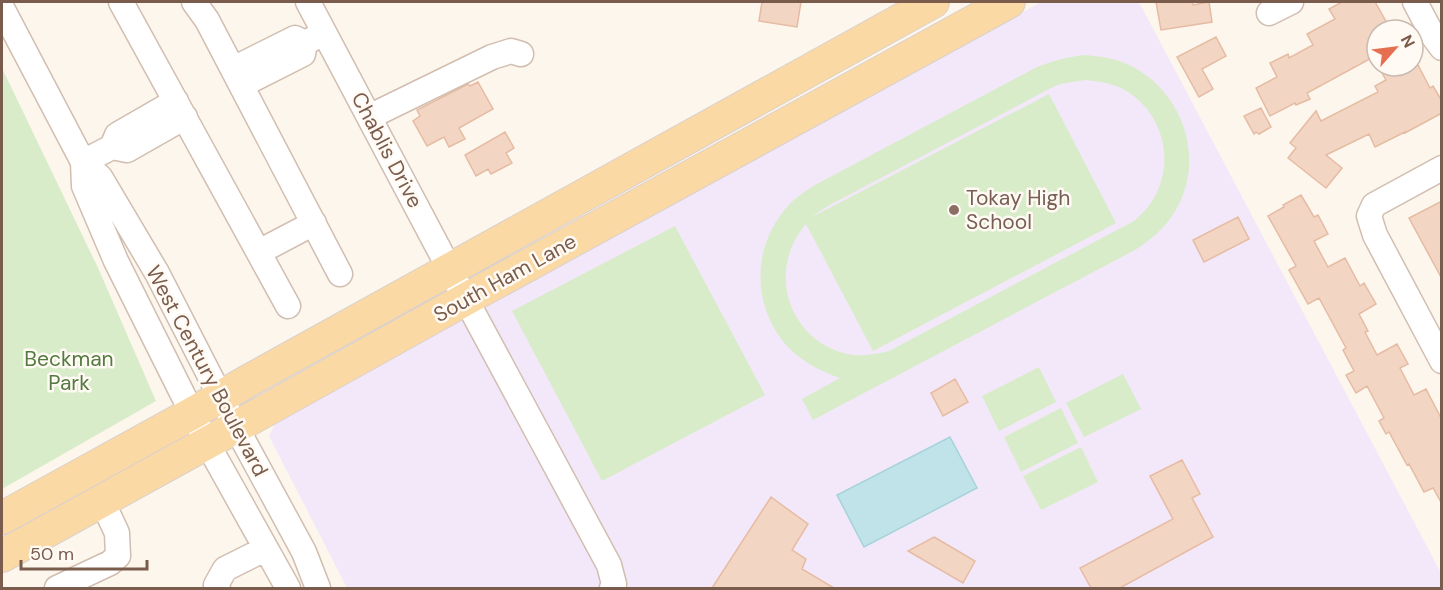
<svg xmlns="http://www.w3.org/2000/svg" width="1443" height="590" viewBox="0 0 1443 590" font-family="'DM Sans',sans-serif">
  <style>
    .education { fill: #f3e8fa }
    .green { fill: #d8ecc9; fill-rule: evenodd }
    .water { fill: #bfe3e8; stroke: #a5d3da; stroke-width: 1.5 }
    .building { fill: #f3d5c3; stroke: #e6bba3; stroke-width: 1.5 }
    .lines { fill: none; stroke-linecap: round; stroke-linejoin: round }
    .minor-casing { stroke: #d1beb0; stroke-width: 27 }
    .major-casing { stroke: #dad1cd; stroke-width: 34 }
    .minor { stroke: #fff; stroke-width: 24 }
    .major { stroke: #fbd9a5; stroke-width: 32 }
    .education-dot { fill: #8d6e63; stroke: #fffaf3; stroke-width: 2 }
    .labels { text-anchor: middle; stroke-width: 5; stroke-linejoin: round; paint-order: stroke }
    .street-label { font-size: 21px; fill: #7a5c4d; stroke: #fffaf3 }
    .education-label { font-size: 21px; fill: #785e54; stroke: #fffaf3; text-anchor: start }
    .park-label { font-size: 21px; fill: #537a41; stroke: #fffaf3 }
  </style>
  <rect width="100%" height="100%" fill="#fdf6ec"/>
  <path class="education" d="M 1041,2 L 1139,2 L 1441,573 L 1441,588 L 347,588 L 269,436 L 278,418 Z"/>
  <path class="green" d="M 1084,55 C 1095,56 1106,57 1116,60 C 1175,78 1207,148 1179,204 C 1169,224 1154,238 1135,250 L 813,420 L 802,399 L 840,378 C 823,372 806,364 792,351 C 751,312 750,246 789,205 C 796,197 806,191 815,185 L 1037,67 C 1053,61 1067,57 1084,55 ZM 1085,80 C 1097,81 1110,83 1121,88 C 1159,107 1175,154 1157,192 C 1152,204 1143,213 1134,221 L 889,351 C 877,354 865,356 853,355 C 789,345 765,271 806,224 L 873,351 L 1116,223 L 1049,94 L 812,217 L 826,207 L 1049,89 L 1060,84 Z
    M 2,68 L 99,270 L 156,401 L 2,489 Z
    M 675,226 L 765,395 L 602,481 L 512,311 Z
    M 1039,367 L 1056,402 L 999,431 L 982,396 Z
    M 1123,374 L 1141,409 L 1084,437 L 1066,403 Z
    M 1061,408 L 1078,443 L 1021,472 L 1004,437 Z
    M 1081,447 L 1098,482 L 1041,510 L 1023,476 Z"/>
  <path class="water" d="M 950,437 L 977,488 L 864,547 L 837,495 Z"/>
  <path class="building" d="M 762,2 L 801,2 L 797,27 L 759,21 Z
    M 1156,2 L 1192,2 L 1193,5 L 1209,2 L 1212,22 L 1161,30 Z
    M 1342,2 L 1375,2 L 1391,30 L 1377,30 L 1377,55 L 1307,93 L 1310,99 L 1296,105 L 1295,103 L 1270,116 L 1256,88 L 1277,77 L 1270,63 L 1288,54 L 1289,58 L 1313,45 L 1307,34 L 1335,19 L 1329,9 Z
    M 1216,37 L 1226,56 L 1202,69 L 1213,89 L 1199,97 L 1177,57 Z
    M 1417,63 L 1430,88 L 1433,86 L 1442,101 L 1442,113 L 1405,133 L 1405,132 L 1375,147 L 1369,134 L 1326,155 L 1342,168 L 1326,188 L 1288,158 L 1296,148 L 1290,143 L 1316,111 L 1321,121 L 1378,92 L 1375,86 L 1386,80 L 1378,66 L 1413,66 Z
    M 478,82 L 493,109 L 459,128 L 465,139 L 449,147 L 444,137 L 427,146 L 413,121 L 420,116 L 417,110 L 468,84 L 470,86 Z
    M 1261,108 L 1271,127 L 1259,134 L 1256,132 L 1254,134 L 1244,116 Z
    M 505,132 L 514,148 L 506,153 L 512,163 L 491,174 L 488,169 L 476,176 L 465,155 Z
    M 1301,195 L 1314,217 L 1318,215 L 1328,234 L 1314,241 L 1328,267 L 1345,258 L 1360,286 L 1364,283 L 1376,304 L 1359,314 L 1368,331 L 1365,332 L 1377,355 L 1397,344 L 1408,364 L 1400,368 L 1414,395 L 1426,389 L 1442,420 L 1442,504 L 1433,488 L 1424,492 L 1409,464 L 1407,465 L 1389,432 L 1386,434 L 1379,421 L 1384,418 L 1367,386 L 1356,393 L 1346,375 L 1354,371 L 1343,350 L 1346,348 L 1319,298 L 1308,304 L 1289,270 L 1296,266 L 1268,216 L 1284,207 L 1283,205 Z
    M 1442,201 L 1442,279 L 1409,218 Z
    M 1238,217 L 1249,239 L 1204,262 L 1193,240 Z
    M 955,379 L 968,402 L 943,416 L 931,393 Z
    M 1182,460 L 1200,494 L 1192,498 L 1213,537 L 1120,588 L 1091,588 L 1080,568 L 1173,519 L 1150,476 Z
    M 771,497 L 808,524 L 792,550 L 806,559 L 802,569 L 834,588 L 712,588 Z
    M 934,537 L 975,561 L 963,583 L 908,551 Z"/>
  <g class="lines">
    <g class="minor-casing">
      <path id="minor" d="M 121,2 L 288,306
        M 194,2 L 207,20 L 340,274
        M 308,2 L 450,270 L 609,565 L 614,584 L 612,588
        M 1415,2 L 1433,36 L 1442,48
        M 2,8 L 83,162 L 100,177 L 157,273 L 236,427 L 304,552 L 318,588
        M 1269,13 L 1291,2
        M 233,69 L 295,38 L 305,43
        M 242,85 L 303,54 L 305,43 L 324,33
        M 369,117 L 492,57 L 511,51 L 521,54
        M 112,147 L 117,135 L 176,101
        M 83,162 L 84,186 L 116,261 L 207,443 L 288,588
        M 83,162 L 112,147 L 127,150 L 185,117
        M 1442,168 L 1374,205 L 1369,216 L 1375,235 L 1442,361
        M 259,252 L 314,223
        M 57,588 L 110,563 L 118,556 L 117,533 L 102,501
        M 218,588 L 216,585 L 225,569 L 265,549"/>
    </g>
    <g class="major-casing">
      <path id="major" d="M 2,518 L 193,413 L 248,381 L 933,2
        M 2,556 L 207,443 L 466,299 L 1009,2"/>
    </g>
    <use href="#minor" class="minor"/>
    <use href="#major" class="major"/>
  </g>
  <circle class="education-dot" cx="954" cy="210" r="6"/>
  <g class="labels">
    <g class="street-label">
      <text transform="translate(387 150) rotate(62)" y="7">Chablis Drive</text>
      <text transform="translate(505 278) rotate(-29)" y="7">South Ham Lane</text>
      <text transform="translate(207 371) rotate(62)" y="7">West Century Boulevard</text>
    </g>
    <g class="education-label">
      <text x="966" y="205">Tokay High<tspan x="966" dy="24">School</tspan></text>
    </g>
    <g class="park-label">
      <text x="69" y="366">Beckman<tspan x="69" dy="24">Park</tspan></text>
    </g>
  </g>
  <rect width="1443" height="590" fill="none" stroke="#7a5c4d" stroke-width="6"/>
  <g transform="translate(1395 48) rotate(62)"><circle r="28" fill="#fffaf3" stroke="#cabbb1" stroke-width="1.5"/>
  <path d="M0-4.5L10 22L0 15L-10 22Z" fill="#e76f51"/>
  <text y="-9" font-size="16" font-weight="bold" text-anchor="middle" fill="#7a5c4d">N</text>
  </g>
  <path d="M21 560v9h126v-9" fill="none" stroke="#7a5c4d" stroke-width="3"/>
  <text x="30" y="560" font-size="18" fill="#7a5c4d" stroke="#fffaf3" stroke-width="4.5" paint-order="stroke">50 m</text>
</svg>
